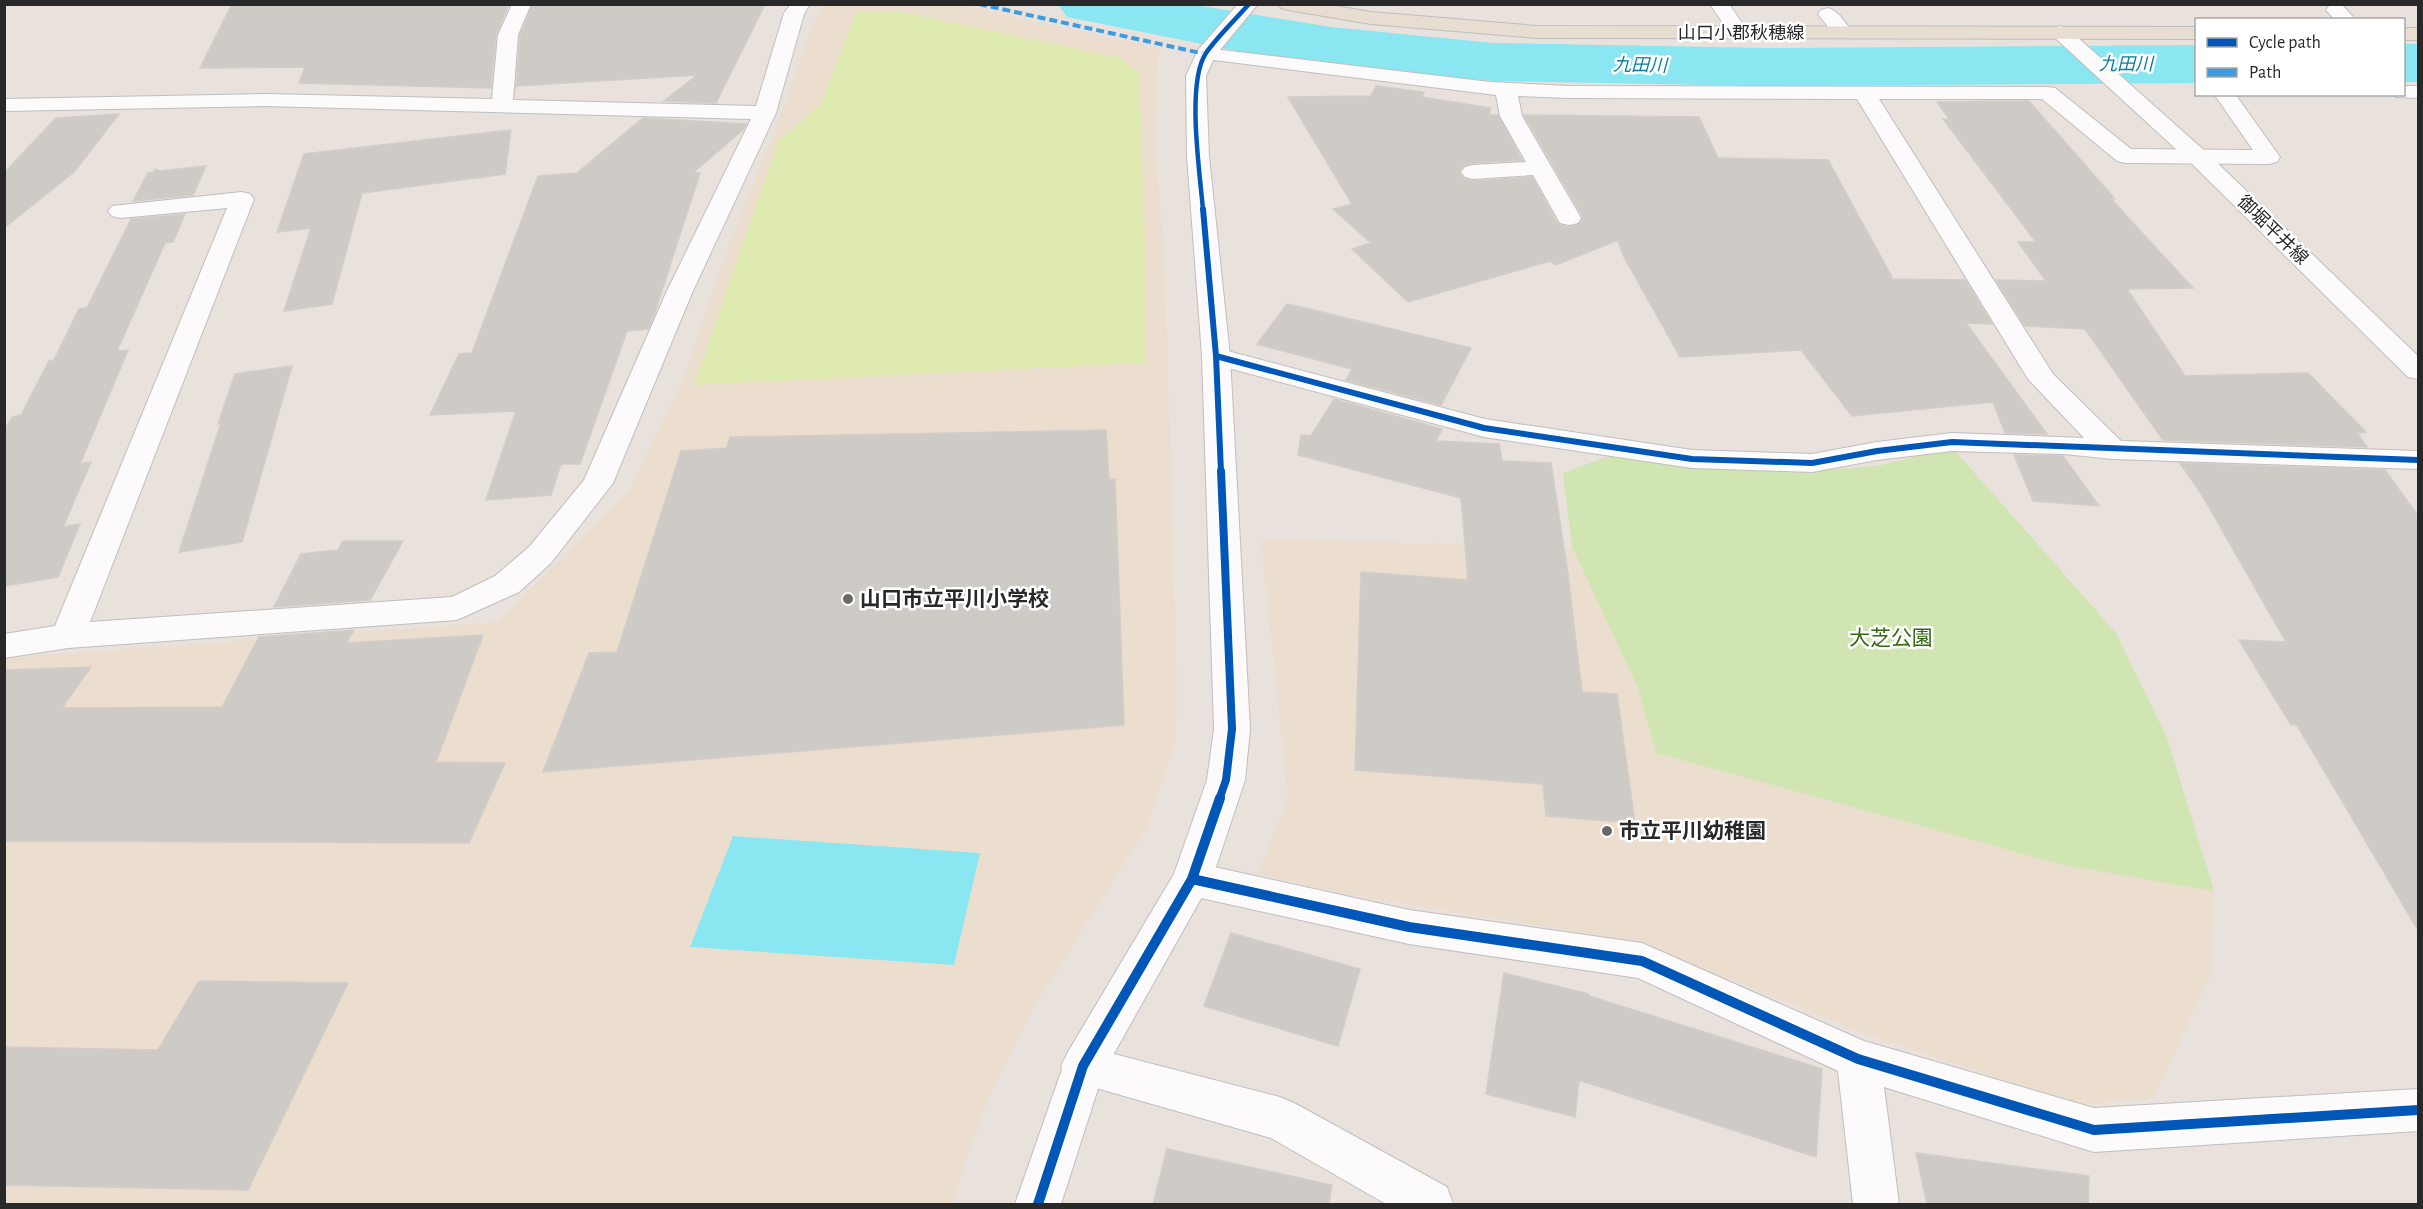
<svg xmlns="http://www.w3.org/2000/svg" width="2423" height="1209" viewBox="0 0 2423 1209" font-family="'Alegreya Sans','Noto Sans JP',sans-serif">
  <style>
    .education { fill: #ecdecf }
    .green { fill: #d0e5b2 }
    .pitch { fill: #dee9af }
    .water { fill: #8ae6f0 }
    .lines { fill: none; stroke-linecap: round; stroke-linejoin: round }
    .river { fill: #8ae6f0; fill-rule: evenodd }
    .building { fill: #cecac6; stroke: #d2cdc9; stroke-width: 1.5 }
    .lane-casing { stroke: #c0bfbf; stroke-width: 2 }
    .street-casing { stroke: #c0bfbf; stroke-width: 2 }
    .secondary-casing { stroke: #c0bfbf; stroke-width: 2 }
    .primary-casing { stroke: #c0bdbb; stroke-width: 2 }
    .lane { fill: #fcfafa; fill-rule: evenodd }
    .street { fill: #fcfafa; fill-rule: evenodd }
    .secondary { fill: #fcfafa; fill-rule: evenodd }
    .primary { fill: #e7ded1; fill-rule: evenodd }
    .quiet { stroke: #3d9ce0; stroke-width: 4; stroke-dasharray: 8 4; stroke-linecap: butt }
    .cycleway-far3-casing { stroke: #fff; stroke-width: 7 }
    .cycleway-far2-casing { stroke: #fff; stroke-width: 9 }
    .cycleway-far1-casing { stroke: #fff; stroke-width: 11 }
    .cycleway-casing { stroke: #fff; stroke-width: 14 }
    .cycleway-far3 { stroke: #0057b8; stroke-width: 4.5 }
    .cycleway-far2 { stroke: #0057b8; stroke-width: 6 }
    .cycleway-far1 { stroke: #0057b8; stroke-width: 8 }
    .cycleway { stroke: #0057b8; stroke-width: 10 }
    .poi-dot { fill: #6b6967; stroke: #fff; stroke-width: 2 }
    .labels { text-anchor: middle; stroke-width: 5; stroke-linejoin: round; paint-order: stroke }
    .far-street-label { font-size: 18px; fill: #282828; stroke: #fff }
    .far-water-label { font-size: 18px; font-style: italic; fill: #037f9b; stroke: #fff }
    .poi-label { font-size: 21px; font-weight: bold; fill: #282828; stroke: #fff; text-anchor: start }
    .park-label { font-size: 21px; fill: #336a13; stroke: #fff }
  </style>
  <rect width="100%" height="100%" fill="#e8e1dc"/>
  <path class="education" d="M 823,5 L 960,5 L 1159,48 L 1155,139 L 1165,275 L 1177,688 L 1176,739 L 1147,827 L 1034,1006 L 990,1095 L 964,1164 L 953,1204 L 5,1204 L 4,658 L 497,622 L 630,490 L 684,377 L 729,245 L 790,92 L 809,34 Z
    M 1261,539 L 1572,547 L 1638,688 L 1656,753 L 2063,865 L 2214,891 L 2210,977 L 2153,1098 L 2079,1105 L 1871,1036 L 1666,953 L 1559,929 L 1346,894 L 1258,874 L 1288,797 Z"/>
  <path class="green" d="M 1956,452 L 2116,633 L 2167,738 L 2214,891 L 2063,865 L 1656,753 L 1638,688 L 1572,547 L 1563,473 L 1612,455 L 1709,469 L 1824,470 L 1878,466 L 1922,455 Z"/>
  <path class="pitch" d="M 857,11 L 897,11 L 1120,58 L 1139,74 L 1145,240 L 1146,363 L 694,385 L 778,142 L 821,104 Z"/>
  <path class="water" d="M 733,836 L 980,853 L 954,965 L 690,947 Z"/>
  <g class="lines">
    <path class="river" d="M 1058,4 L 1189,4 L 1331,27 L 1493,43 L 1765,48 L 2196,45 L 2196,83 L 1765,86 L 1493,81 L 1331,65 L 1247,53 L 1067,17 Z
      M 2404,44 L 2418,44 L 2418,82 L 2404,82 Z"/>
  </g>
  <path class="building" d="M 232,4 L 509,4 L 496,35 L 491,88 L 299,83 L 305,67 L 200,68 Z
    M 533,4 L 765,4 L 716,103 L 664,101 L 697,75 L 516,86 L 516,89 L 520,36 Z
    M 1376,86 L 1424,92 L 1422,97 L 1491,108 L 1489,115 L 1498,115 L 1522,160 L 1472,163 L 1463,166 L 1459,173 L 1464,179 L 1473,181 L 1532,177 L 1558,224 L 1569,227 L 1578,225 L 1583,217 L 1524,115 L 1699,117 L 1718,158 L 1828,160 L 1893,279 L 1965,280 L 1992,324 L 1966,323 L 2047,434 L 2005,433 L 1993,402 L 1852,416 L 1801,350 L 1680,357 L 1623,255 L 1618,240 L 1556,265 L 1550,261 L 1408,302 L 1352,249 L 1371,243 L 1333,209 L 1352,204 L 1288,97 L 1371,96 Z
    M 2029,101 L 2115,199 L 2111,199 L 2193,288 L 2127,289 L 2185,376 L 2308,373 L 2366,432 L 2357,433 L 2367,447 L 2163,440 L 2085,329 L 2025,326 L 1996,280 L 2046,281 L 2018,242 L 2036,242 L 1943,119 L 1950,120 L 1937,102 Z
    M 119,114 L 74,172 L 4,228 L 4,173 L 56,118 Z
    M 643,118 L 746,124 L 743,130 L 694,172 L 700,173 L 654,315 L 648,329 L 627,331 L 580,464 L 563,464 L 560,467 L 551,495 L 486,500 L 516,411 L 430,415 L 459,354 L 472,353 L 538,176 L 577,173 Z
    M 511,130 L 505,174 L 362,193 L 332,304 L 284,311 L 311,228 L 277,232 L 304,154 Z
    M 206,166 L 193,195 L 133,201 L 148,173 L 154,172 L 155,169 L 160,171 Z
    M 185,214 L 173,242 L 165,243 L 117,351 L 128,350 L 80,464 L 91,462 L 63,527 L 80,524 L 58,577 L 4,586 L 4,431 L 12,417 L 21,415 L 49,361 L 54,360 L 79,309 L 87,308 L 131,219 Z
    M 1287,304 L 1309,309 L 1471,348 L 1441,405 L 1346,380 L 1352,369 L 1257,344 Z
    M 292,366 L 242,542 L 179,552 L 221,423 L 218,424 L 235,374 Z
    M 1334,399 L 1442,429 L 1436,441 L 1499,444 L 1502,461 L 1551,463 L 1568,574 L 1582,692 L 1617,694 L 1635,823 L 1546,816 L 1543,784 L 1355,770 L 1361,572 L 1468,580 L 1461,498 L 1298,455 L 1301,435 L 1311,436 Z
    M 1106,430 L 1109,480 L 1115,479 L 1124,725 L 543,772 L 589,653 L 617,652 L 681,451 L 726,448 L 730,437 Z
    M 2014,455 L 2063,456 L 2099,506 L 2033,501 Z
    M 2180,463 L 2385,470 L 2418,516 L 2418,930 L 2297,725 L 2291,725 L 2239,640 L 2286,642 L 2202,495 Z
    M 343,541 L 403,541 L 370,600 L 274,607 L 301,554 L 338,550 Z
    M 354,630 L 346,643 L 483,635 L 436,762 L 505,763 L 469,843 L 4,841 L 4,670 L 91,667 L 62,708 L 222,707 L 259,637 Z
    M 1231,933 L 1360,969 L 1338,1046 L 1204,1006 Z
    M 1504,973 L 1589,994 L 1589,996 L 1822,1069 L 1816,1157 L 1579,1080 L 1575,1117 L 1486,1094 Z
    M 199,981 L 348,983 L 248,1190 L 4,1185 L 4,1047 L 158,1050 Z
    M 1167,1149 L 1332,1185 L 1329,1204 L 1153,1204 Z
    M 1916,1153 L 2089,1176 L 2088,1204 L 1927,1204 Z"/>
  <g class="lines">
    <g class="lane-casing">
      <path id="lane" d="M 1710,4 L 1729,4 L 1749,33 L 1746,37 L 1732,37 Z
        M 2335,4 L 2343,6 L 2356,20 L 2335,20 L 2326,10 L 2329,6 Z
        M 1828,8 C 1839,11 1846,24 1853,33 L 1850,37 L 1836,37 L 1818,14 L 1821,10 Z"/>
    </g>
    <g class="street-casing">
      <path id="street" d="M 512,4 L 531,4 L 518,35 L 513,100 L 756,106 L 784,13 L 791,4 L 810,4 L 804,14 L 776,113 L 692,293 L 613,483 L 551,563 L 519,592 L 457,620 L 68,648 L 4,658 L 4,634 L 55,626 L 227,208 L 120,218 L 112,216 L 108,211 L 112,206 L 242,192 L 250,194 L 254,199 L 90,622 L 452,597 L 495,576 L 529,547 L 584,480 L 666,293 L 751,119 L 266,106 L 4,111 L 4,99 L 266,94 L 492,99 L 498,35 Z
        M 1205,48 L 1490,82 L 1569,86 L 2047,87 L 2055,88 L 2131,149 L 2253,150 L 2214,94 L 2235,94 L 2280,157 L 2277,162 L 2269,164 L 2125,163 L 2117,161 L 2042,99 L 1879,99 L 2053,374 L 2121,441 L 2418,451 L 2418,469 L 2113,459 L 2064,454 L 1952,451 L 1877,460 L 1812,472 L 1692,468 L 1484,437 L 1206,362 L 1202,356 L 1206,350 L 1216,348 L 1485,419 L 1692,450 L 1812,454 L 1877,442 L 1952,433 L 2084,438 L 2028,379 L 1857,99 L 1569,98 L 1518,96 L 1522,116 L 1581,218 L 1578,223 L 1569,225 L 1560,223 L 1533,175 L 1473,179 L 1465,177 L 1461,172 L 1465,167 L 1473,165 L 1526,162 L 1500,116 L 1496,95 L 1198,58 L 1195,54 L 1198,50 Z
        M 2404,86 L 2418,86 L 2418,98 L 2396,97 L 2395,94 L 2404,94 Z
        M 1192,862 L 1409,910 L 1642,943 L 1864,1041 L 2094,1108 L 2418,1089 L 2418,1131 L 2094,1152 L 1884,1087 L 1899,1204 L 1853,1204 L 1838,1071 L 1638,978 L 1409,944 L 1192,896 L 1178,891 L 1172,879 L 1178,867 Z
        M 1083,1046 L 1280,1097 L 1296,1104 L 1447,1187 L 1453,1204 L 1386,1204 L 1271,1138 L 1068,1080 L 1061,1066 L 1068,1052 Z"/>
    </g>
    <g class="secondary-casing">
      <path id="secondary" d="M 1238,4 L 1258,4 L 1215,56 L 1206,76 L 1209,156 L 1230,356 L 1250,729 L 1245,780 L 1212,879 L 1103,1073 L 1061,1204 L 1015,1204 L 1068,1052 L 1174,874 L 1207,780 L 1214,729 L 1202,356 L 1187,156 L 1186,76 L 1198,50 Z
        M 2060,26 L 2067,28 L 2207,153 L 2418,356 L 2418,379 L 2408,377 L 2191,163 L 2053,36 L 2050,32 L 2053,28 Z"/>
    </g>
    <g class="primary-casing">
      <path id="primary" d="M 1279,4 L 1325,4 L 1371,12 L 1537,26 L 2196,27 L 2196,39 L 1537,38 L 1371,24 L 1288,10 L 1281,8 Z
        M 2404,28 L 2418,28 L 2418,40 L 2404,40 Z"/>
    </g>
    <use href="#lane" class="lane"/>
    <use href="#street" class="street"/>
    <use href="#secondary" class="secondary"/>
    <use href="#primary" class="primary"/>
    <path class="quiet" d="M 979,4 L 1205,54"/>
    <g class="cycleway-far3-casing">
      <path id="cycleway-far3" d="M 1203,210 C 1200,173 1186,83 1206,53 C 1218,36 1235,20 1249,4"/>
    </g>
    <g class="cycleway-far2-casing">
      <path id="cycleway-far2" d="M 1203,209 L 1216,356 L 1221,472
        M 1216,356 L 1484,428 L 1692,459 L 1812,463 L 1877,451 L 1952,442 L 2418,460"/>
    </g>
    <g class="cycleway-far1-casing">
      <path id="cycleway-far1" d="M 1219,800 L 1226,780 L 1232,729 L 1221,471"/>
    </g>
    <g class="cycleway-casing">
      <path id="cycleway" d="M 1192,879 L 1409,927 L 1642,961 L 1858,1059 L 2094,1130 L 2418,1110
        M 1038,1204 L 1083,1066 L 1192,879 L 1220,798"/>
    </g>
    <use href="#cycleway-far3" class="cycleway-far3"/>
    <use href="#cycleway-far2" class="cycleway-far2"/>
    <use href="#cycleway-far1" class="cycleway-far1"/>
    <use href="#cycleway" class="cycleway"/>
  </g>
  <g class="poi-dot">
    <circle cx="848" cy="599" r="6"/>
    <circle cx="1607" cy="831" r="6"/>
  </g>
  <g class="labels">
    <g class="far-street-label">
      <text x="1741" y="39">山口小郡秋穂線</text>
      <text transform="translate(2273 230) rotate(44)" y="6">御堀平井線</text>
    </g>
    <g class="far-water-label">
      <text x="2126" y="70">九田川</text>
      <text transform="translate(1640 65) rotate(1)" y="6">九田川</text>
    </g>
    <g class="poi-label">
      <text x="860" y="606">山口市立平川小学校</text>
      <text x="1619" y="838">市立平川幼稚園</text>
    </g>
    <g class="park-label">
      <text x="1891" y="645">大芝公園</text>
    </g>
  </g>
  <rect width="2423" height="1209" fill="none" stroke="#282828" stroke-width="12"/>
  <rect x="2195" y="18" width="210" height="78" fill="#ffffff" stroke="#a9a9a9" stroke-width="1.5"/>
  <rect x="2207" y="38" width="30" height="9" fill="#0057b8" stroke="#a9a9a9" stroke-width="1.5"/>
  <text x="2249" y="48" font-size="18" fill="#282828">Cycle path</text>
  <rect x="2207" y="68" width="30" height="9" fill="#3d9ce0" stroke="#a9a9a9" stroke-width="1.5"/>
  <text x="2249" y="78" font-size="18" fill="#282828">Path</text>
</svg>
